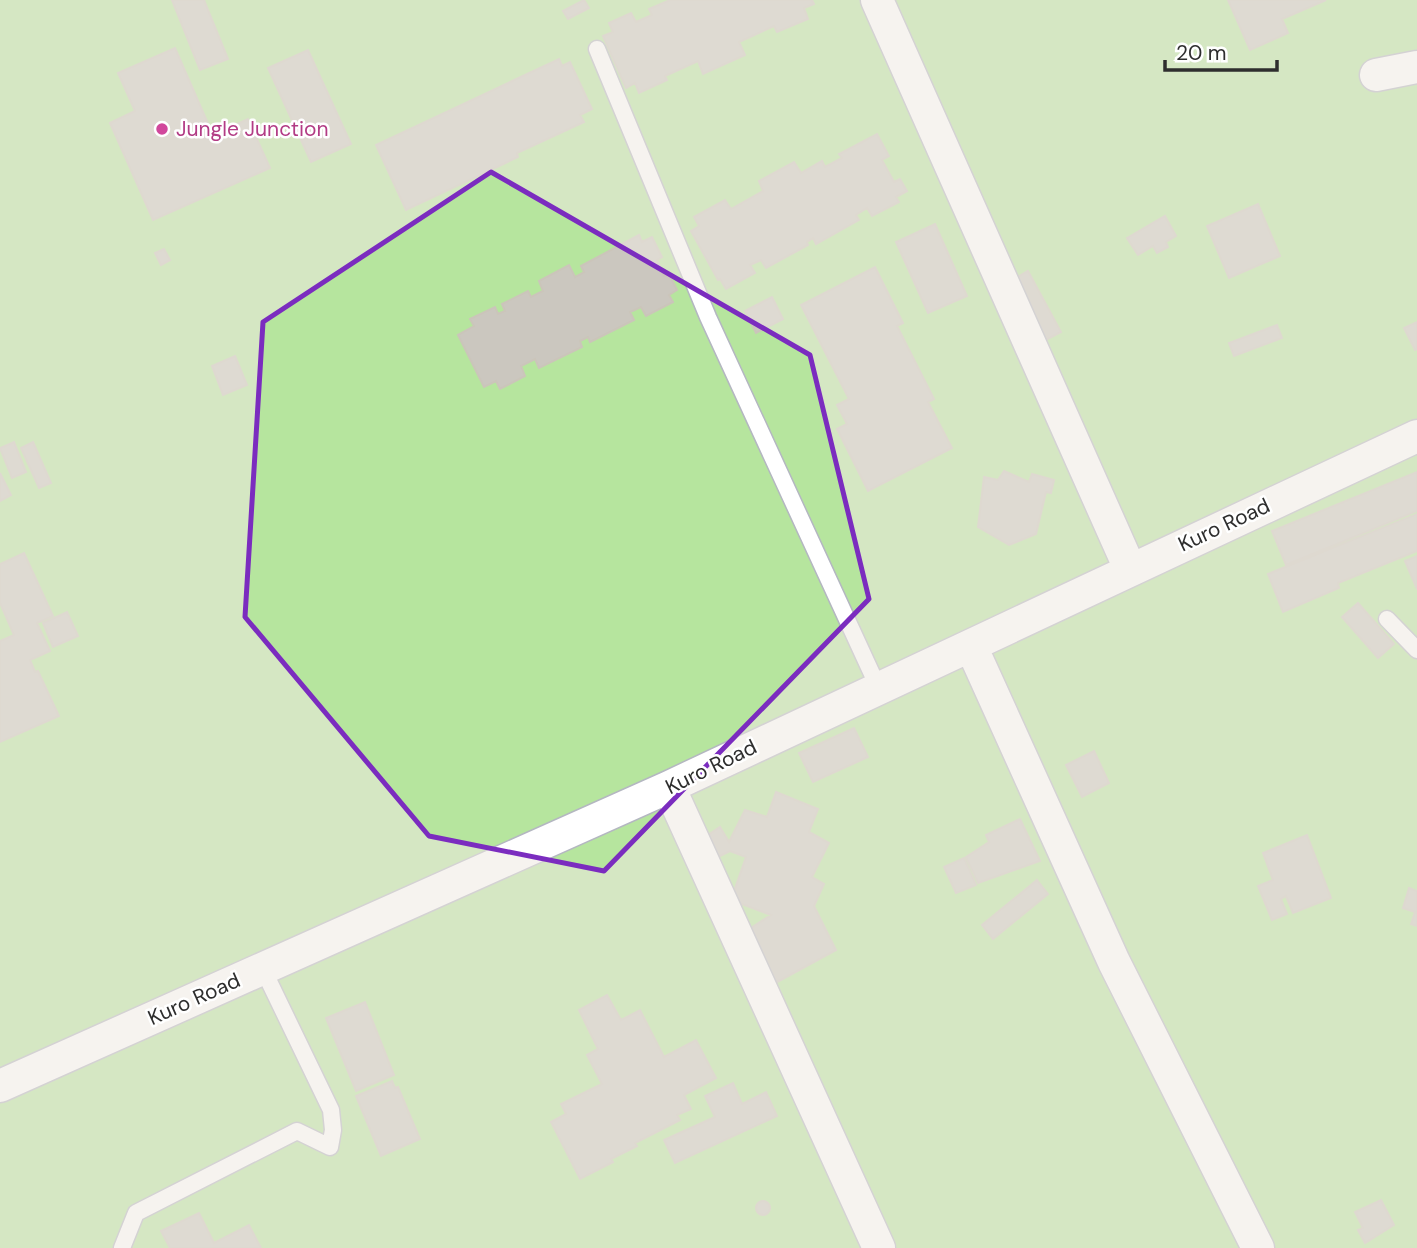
<svg xmlns="http://www.w3.org/2000/svg" width="1417" height="1248" viewBox="0 0 1417 1248" font-family="'DM Sans',sans-serif">
  <style>
    .green { fill: #b6e59e }
    .building { fill: #cbc7bf; stroke: #cbc5ba; stroke-width: 2 }
    .lines { fill: none; stroke-linecap: round; stroke-linejoin: round }
    .service-casing { stroke: #b4b7c1; stroke-width: 19 }
    .minor-casing { stroke: #b4b7c1; stroke-width: 35 }
    .service { stroke: #fff; stroke-width: 16 }
    .minor { stroke: #fff; stroke-width: 32 }
    .marked { fill: none; stroke: #7b2cbf; stroke-width: 5; stroke-linejoin: round }
    .hotel-dot { fill: #d1479c; stroke: #fff; stroke-width: 2.5 }
    .labels { text-anchor: middle; stroke-width: 5; stroke-linejoin: round; paint-order: stroke }
    .hotel-label { font-size: 21px; fill: #b23c85; stroke: #fff; text-anchor: start }
    .street-label { font-size: 21px; fill: #2e2e2e; stroke: #fff }
  </style>
  <rect width="100%" height="100%" fill="#efe9e1"/>
  <path class="green" d="M 0,0 L 1417,0 L 1417,1248 L 0,1248 Z"/>
  <path class="building" d="M 172,0 L 204,0 L 228,59 L 200,70 Z
    M 584,0 L 589,8 L 568,19 L 563,11 Z
    M 670,0 L 812,0 L 814,4 L 804,8 L 808,19 L 777,32 L 774,26 L 739,42 L 745,55 L 703,74 L 698,61 L 665,76 L 667,80 L 639,93 L 635,83 L 626,88 L 603,36 L 613,32 L 609,23 L 631,13 L 636,22 L 652,15 L 649,9 Z
    M 1228,0 L 1326,0 L 1282,19 L 1288,33 L 1250,50 Z
    M 175,48 L 213,135 L 248,119 L 270,168 L 153,220 L 110,123 L 135,111 L 118,73 Z
    M 308,50 L 351,144 L 311,162 L 268,68 Z
    M 559,59 L 562,66 L 570,62 L 592,109 L 580,115 L 584,122 L 517,153 L 518,157 L 406,210 L 376,145 Z
    M 877,134 L 889,156 L 882,160 L 894,182 L 900,179 L 907,191 L 896,197 L 899,202 L 872,216 L 867,208 L 856,215 L 859,220 L 816,244 L 813,238 L 807,242 L 808,245 L 766,268 L 761,260 L 750,265 L 755,273 L 726,289 L 720,279 L 718,280 L 691,231 L 699,226 L 694,217 L 725,200 L 731,209 L 763,191 L 759,181 L 794,162 L 801,173 L 822,161 L 825,167 L 842,158 L 839,154 Z
    M 1258,204 L 1280,256 L 1229,278 L 1207,226 Z
    M 1165,216 L 1176,236 L 1166,242 L 1168,247 L 1157,253 L 1153,246 L 1138,255 L 1127,238 Z
    M 935,224 L 967,296 L 928,313 L 896,242 Z
    M 639,235 L 642,242 L 652,237 L 662,257 L 657,260 L 664,276 L 669,274 L 677,290 L 669,295 L 673,302 L 646,316 L 641,307 L 630,312 L 634,320 L 590,342 L 588,337 L 580,341 L 582,347 L 539,368 L 535,359 L 521,366 L 525,376 L 500,389 L 496,381 L 484,387 L 458,335 L 474,326 L 470,319 L 495,307 L 498,314 L 505,311 L 502,304 L 528,291 L 531,297 L 543,291 L 539,281 L 569,265 L 575,277 L 584,272 L 581,266 Z
    M 164,249 L 170,260 L 161,265 L 155,253 Z
    M 875,267 L 903,323 L 897,326 L 934,399 L 928,402 L 952,448 L 868,491 L 837,429 L 847,424 L 837,405 L 849,399 L 801,305 Z
    M 1028,271 L 1061,332 L 1042,342 L 1009,282 Z
    M 772,297 L 783,319 L 756,333 L 745,311 Z
    M 1417,322 L 1417,349 L 1415,350 L 1404,328 Z
    M 1277,325 L 1282,338 L 1234,356 L 1229,343 Z
    M 235,356 L 247,385 L 223,395 L 212,366 Z
    M 14,442 L 26,472 L 12,478 L 0,448 Z
    M 33,442 L 51,483 L 39,488 L 21,448 Z
    M 1004,471 L 1029,482 L 1032,474 L 1054,480 L 1051,493 L 1046,492 L 1036,534 L 1009,545 L 978,527 L 984,477 L 998,480 Z
    M 1417,472 L 1417,511 L 1286,565 L 1272,531 Z
    M 0,473 L 11,495 L 0,501 Z
    M 1417,514 L 1417,551 L 1338,583 L 1339,588 L 1283,612 L 1268,574 Z
    M 24,553 L 53,616 L 37,623 L 50,651 L 30,660 L 35,672 L 38,671 L 59,716 L 0,742 L 0,641 L 14,635 L 0,603 L 0,564 Z
    M 1417,556 L 1417,589 L 1405,561 Z
    M 1358,603 L 1394,644 L 1378,658 L 1342,617 Z
    M 67,612 L 78,636 L 53,647 L 43,623 Z
    M 854,728 L 868,757 L 813,782 L 799,753 Z
    M 1094,751 L 1109,783 L 1082,797 L 1066,765 Z
    M 776,792 L 818,809 L 809,832 L 829,843 L 812,877 L 824,884 L 814,906 L 836,950 L 768,987 L 743,933 L 771,915 L 731,900 L 746,857 L 730,851 L 710,861 L 699,841 L 720,827 L 729,842 L 745,810 L 767,817 Z
    M 1020,819 L 1040,861 L 978,883 L 966,857 L 989,842 L 986,835 Z
    M 1307,835 L 1331,898 L 1293,913 L 1286,896 L 1281,899 L 1287,914 L 1272,920 L 1258,886 L 1273,880 L 1263,853 Z
    M 964,858 L 976,885 L 956,893 L 944,867 Z
    M 1037,880 L 1048,894 L 993,939 L 982,925 Z
    M 1409,888 L 1417,891 L 1417,926 L 1411,924 L 1415,912 L 1403,908 Z
    M 607,995 L 621,1020 L 640,1010 L 664,1057 L 696,1040 L 716,1078 L 684,1095 L 691,1109 L 677,1115 L 680,1120 L 635,1143 L 637,1146 L 611,1159 L 613,1162 L 580,1179 L 551,1122 L 566,1114 L 561,1104 L 602,1084 L 587,1055 L 598,1049 L 579,1010 Z
    M 365,1002 L 394,1075 L 356,1091 L 326,1018 Z
    M 392,1081 L 395,1088 L 398,1087 L 420,1139 L 381,1156 L 356,1096 Z
    M 733,1083 L 742,1104 L 766,1092 L 777,1116 L 675,1163 L 664,1140 L 715,1117 L 705,1096 Z
    M 1381,1200 L 1394,1225 L 1365,1243 L 1358,1230 L 1363,1228 L 1355,1212 Z
    M756 1208a7 7 0 1 1 14 0a7 7 0 1 1-14 0Z
    M 199,1213 L 214,1243 L 249,1225 L 261,1248 L 170,1248 L 161,1231 Z"/>
  <g class="lines">
    <g class="service-casing">
      <path id="service" d="M 597,49 L 708,317 L 878,687
        M 1387,619 L 1417,650
        M 122,1248 L 136,1213 L 297,1131 L 330,1147 L 333,1130 L 331,1110 L 263,969"/>
    </g>
    <g class="minor-casing">
      <path id="minor" d="M 877,0 L 1130,569
        M 1376,75 L 1417,67
        M 971,646 L 1114,962 L 1258,1248
        M 669,787 L 879,1248
        M 0,1086 L 669,787 L 1417,436"/>
    </g>
    <use href="#service" class="service"/>
    <use href="#minor" class="minor"/>
  </g>
  <path d="M0 0H1417V1248H0ZM 491,172 L 810,355 L 869,599 L 604,871 L 429,836 L 245,617 L 263,322 Z" fill="#efe9e1" fill-opacity=".55" fill-rule="evenodd"/>
  <path class="marked" d="M 491,172 L 810,355 L 869,599 L 604,871 L 429,836 L 245,617 L 263,322 Z"/>
  <circle class="hotel-dot" cx="162" cy="129" r="7"/>
  <g class="labels">
    <g class="hotel-label">
      <text x="176" y="136">Jungle Junction</text>
    </g>
    <g class="street-label">
      <text transform="translate(1224 525) rotate(-25)" y="7">Kuro Road</text>
      <text transform="translate(711 767) rotate(-26)" y="7">Kuro Road</text>
      <text transform="translate(194 999) rotate(-24)" y="7">Kuro Road</text>
    </g>
  </g>
  <path d="M1165 60v10h112v-10" fill="none" stroke="#2e2e2e" stroke-width="3.5"/>
  <text x="1176" y="60" font-size="21" fill="#2e2e2e" stroke="#ffffff" stroke-width="5" paint-order="stroke">20 m</text>
</svg>
